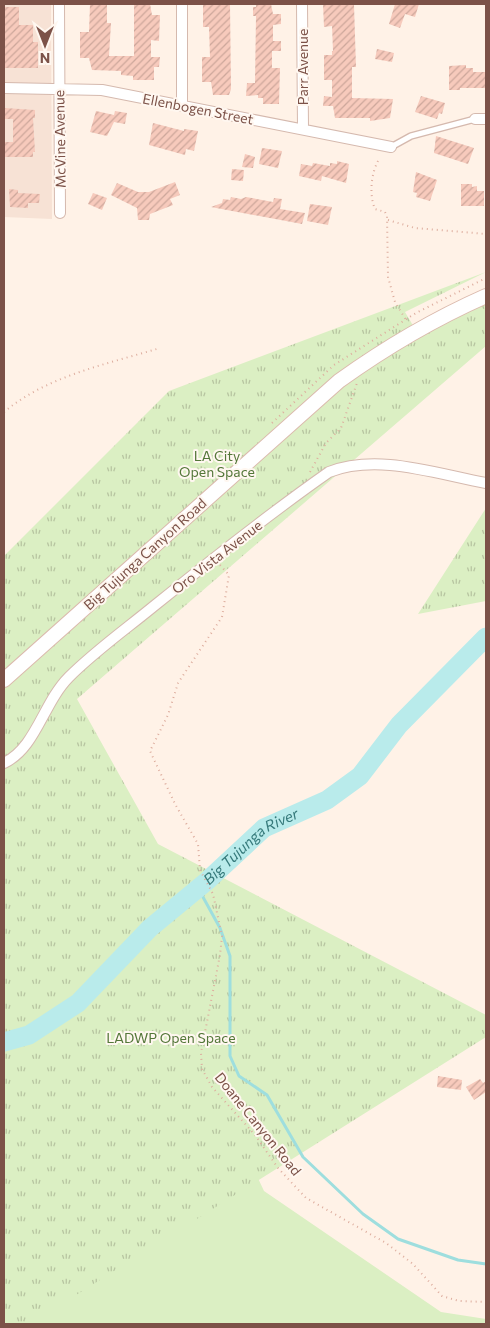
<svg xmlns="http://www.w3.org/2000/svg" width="490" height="1328" viewBox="0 0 490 1328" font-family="Commissioner,sans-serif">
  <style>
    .residential { fill: #f7e2d5 }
    .grass { fill: #dbefc3 }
    .park { fill: url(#park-tufts) }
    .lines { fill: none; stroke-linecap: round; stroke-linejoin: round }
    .stream { stroke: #9edede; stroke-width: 3 }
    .river { stroke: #b9ebeb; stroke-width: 19 }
    .building { fill: url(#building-hatch) }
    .lane-casing { stroke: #d5b9ae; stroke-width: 8 }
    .street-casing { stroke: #d5b9ae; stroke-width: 12 }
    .secondary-casing { stroke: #dbbaad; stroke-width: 16 }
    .path { stroke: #ddad9e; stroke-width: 2; stroke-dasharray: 1 4; stroke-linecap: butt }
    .lane { stroke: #fff; stroke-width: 5 }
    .street { stroke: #fff; stroke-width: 10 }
    .secondary { stroke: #fff; stroke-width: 14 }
    .labels { text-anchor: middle; stroke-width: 4; stroke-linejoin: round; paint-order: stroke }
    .street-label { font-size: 14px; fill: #7c5248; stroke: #fff7f0 }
    .park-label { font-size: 14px; fill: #547739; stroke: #fff7f0 }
    .water-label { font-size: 15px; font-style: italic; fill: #367a7b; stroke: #fff7f0 }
  </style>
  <defs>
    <pattern id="park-tufts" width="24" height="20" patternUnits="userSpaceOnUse" patternTransform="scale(1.25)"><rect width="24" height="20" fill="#dbefc3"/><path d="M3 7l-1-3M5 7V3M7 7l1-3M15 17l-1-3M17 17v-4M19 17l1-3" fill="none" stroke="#b7c4a0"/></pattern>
    <pattern id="building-hatch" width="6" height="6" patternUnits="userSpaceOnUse" patternTransform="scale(1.25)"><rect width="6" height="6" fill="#f7cabc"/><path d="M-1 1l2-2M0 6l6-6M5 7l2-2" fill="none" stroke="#cda79b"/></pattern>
  </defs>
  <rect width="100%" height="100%" fill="#fff2e7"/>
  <path class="residential" d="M 4,4 L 51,4 L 52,219 L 4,217 Z"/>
  <path class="grass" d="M 4,1088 L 232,1123 L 264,1191 L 441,1312 L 486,1319 L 486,1324 L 4,1324 Z"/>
  <path class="park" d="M 486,272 L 405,312 L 415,329 L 486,294 L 486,346 L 77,699 L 158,844 L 486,1015 L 486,1037 L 30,1324 L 4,1324 L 4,556 L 169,391 Z
    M 486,508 L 486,601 L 418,614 Z"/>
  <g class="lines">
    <path class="stream" d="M 198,888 L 220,928 L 230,956 L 230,1056 L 239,1076 L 267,1095 L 303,1157 L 363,1214 L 398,1239 L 458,1260 L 486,1264"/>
    <path class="river" id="s1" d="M 4,1042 L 29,1035 L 78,1003 L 150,928 L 207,881 L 264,828 L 327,800 L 360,776 L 399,725 L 486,637"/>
  </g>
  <path class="building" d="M 90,4 L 107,4 L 107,23 L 111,23 L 109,56 L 134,56 L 134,4 L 150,4 L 152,15 L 160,15 L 159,41 L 151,40 L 151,57 L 160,57 L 159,67 L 154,67 L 154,80 L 133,80 L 133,76 L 121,75 L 121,71 L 92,70 L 89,58 L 80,58 L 80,32 L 89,32 Z
    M 203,4 L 230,4 L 231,89 L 229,95 L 213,95 L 211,82 L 202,82 L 202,57 L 210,57 L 209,27 L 203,27 Z
    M 256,4 L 271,4 L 273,14 L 281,14 L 281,24 L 273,25 L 273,41 L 281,41 L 281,51 L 272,51 L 272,68 L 280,68 L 279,104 L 263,104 L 263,98 L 258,98 L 258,95 L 246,96 L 247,83 L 255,83 L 256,16 L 253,16 L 253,7 L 256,7 Z
    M 323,4 L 354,5 L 356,67 L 352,67 L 352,98 L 393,99 L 390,118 L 370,121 L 370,118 L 335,118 L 333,106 L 323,106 L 324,96 L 332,97 L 332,80 L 324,80 L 324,55 L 332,55 L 332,51 L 333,51 L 332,26 L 324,27 Z
    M 395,4 L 419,4 L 415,17 L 405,14 L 400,28 L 389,24 Z
    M 4,7 L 19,7 L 19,25 L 33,25 L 33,42 L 38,42 L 38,68 L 4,68 Z
    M 377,49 L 394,53 L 392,62 L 375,59 Z
    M 466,65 L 466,68 L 473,68 L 473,72 L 486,72 L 486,88 L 460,88 L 460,90 L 449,90 L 449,66 Z
    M 421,96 L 445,103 L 442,114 L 439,113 L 437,119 L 415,112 Z
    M 5,108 L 35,110 L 35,118 L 33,118 L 35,152 L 33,152 L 33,157 L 4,157 L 4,142 L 13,142 L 13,119 L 5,119 Z
    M 96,111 L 114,115 L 115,111 L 127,113 L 125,124 L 114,122 L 107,136 L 90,132 Z
    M 153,123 L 184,131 L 184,129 L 198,131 L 194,151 L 186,149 L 185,155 L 149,145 Z
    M 436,136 L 474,148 L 468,164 L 434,153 Z
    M 262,148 L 282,151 L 278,168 L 259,164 Z
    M 245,154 L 255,157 L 253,168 L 242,167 Z
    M 337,161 L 349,164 L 346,183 L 322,176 L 321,181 L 299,176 L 301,164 L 312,166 L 313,163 L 330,166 L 330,163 L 337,164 Z
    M 232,169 L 244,170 L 243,181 L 231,180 Z
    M 416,172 L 437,180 L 430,201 L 416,197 L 417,193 L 413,192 Z
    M 175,182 L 180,195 L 170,199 L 173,205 L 150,214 L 149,220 L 138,220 L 137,208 L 111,195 L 117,183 L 138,192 L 149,192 Z
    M 461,184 L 472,184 L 472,187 L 477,186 L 477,191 L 484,191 L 484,206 L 461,206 Z
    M 9,189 L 18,190 L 18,193 L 40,194 L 39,203 L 28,203 L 28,208 L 10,207 Z
    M 93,193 L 107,198 L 102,210 L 88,204 Z
    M 231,197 L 241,199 L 246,197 L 273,202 L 274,198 L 282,199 L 280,209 L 305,213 L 302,224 L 211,207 L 222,203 L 223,199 L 230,200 Z
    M 310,204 L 332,207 L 328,225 L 307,221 Z
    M 438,1076 L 462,1080 L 461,1090 L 437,1087 Z
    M 480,1079 L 483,1083 L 486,1081 L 486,1092 L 474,1100 L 466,1087 Z"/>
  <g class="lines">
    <g class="lane-casing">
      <path id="lane" d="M 391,147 L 411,136 L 475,119"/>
    </g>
    <g class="street-casing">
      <path id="street" d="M 59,4 L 60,213
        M 182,4 L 182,106
        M 302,4 L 303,129
        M 4,88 L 102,90 L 391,147
        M 475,119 L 486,119
        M 4,763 C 36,748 43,703 69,677 C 95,651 126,629 154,606 C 211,560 269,514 329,472 C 378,453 436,474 486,483"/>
    </g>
    <g class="secondary-casing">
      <path id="secondary" d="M 4,680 L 339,381 C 385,348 434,319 486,296"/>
    </g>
    <path class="path" d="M 378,161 C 371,174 369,195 375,209 L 385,212 L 387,216 L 388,277 L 395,302 L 406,320
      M 388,220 L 415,228 L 486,234
      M 4,412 C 47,376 107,364 160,348
      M 272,423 L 334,365 L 416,313 L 486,278
      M 310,472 L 326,443 L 341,428 L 357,383
      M 220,565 L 229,575 L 222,617 L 178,683 L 168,715 L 150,751 L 175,804 L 198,844 L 200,870 L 213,894 L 222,936 L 220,955 L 201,1053 L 202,1069 L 212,1087 L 255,1135 L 278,1168 L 306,1198 L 386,1243 L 413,1264 L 442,1296 L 459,1301 L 486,1302"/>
    <use href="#lane" class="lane"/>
    <use href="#street" class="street"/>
    <use href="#secondary" class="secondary"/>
  </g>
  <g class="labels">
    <g class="street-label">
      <text transform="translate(303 67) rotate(-90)" y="5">Parr Avenue</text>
      <text transform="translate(198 109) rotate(11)" y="5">Ellenbogen Street</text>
      <text transform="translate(60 139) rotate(-91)" y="5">McVine Avenue</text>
      <text transform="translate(145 554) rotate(-42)" y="5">Big Tujunga Canyon Road</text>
      <text transform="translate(217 557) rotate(-38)" y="5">Oro Vista Avenue</text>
      <text transform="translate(258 1124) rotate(51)" y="5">Doane Canyon Road</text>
    </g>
    <g class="park-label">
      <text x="217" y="461">LA City<tspan x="217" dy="16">Open Space</tspan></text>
      <text x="171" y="1043">LADWP Open Space</text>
    </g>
    <g class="water-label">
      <text dy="5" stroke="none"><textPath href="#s1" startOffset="319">Big Tujunga River</textPath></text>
    </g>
  </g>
  <rect width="490" height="1328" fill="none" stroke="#7c5248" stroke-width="10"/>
  <g transform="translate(45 45) rotate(180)" stroke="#fff7f0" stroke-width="4" paint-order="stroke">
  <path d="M0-4L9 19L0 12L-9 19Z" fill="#7c5248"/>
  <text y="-8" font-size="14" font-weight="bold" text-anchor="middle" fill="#7c5248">N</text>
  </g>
</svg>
